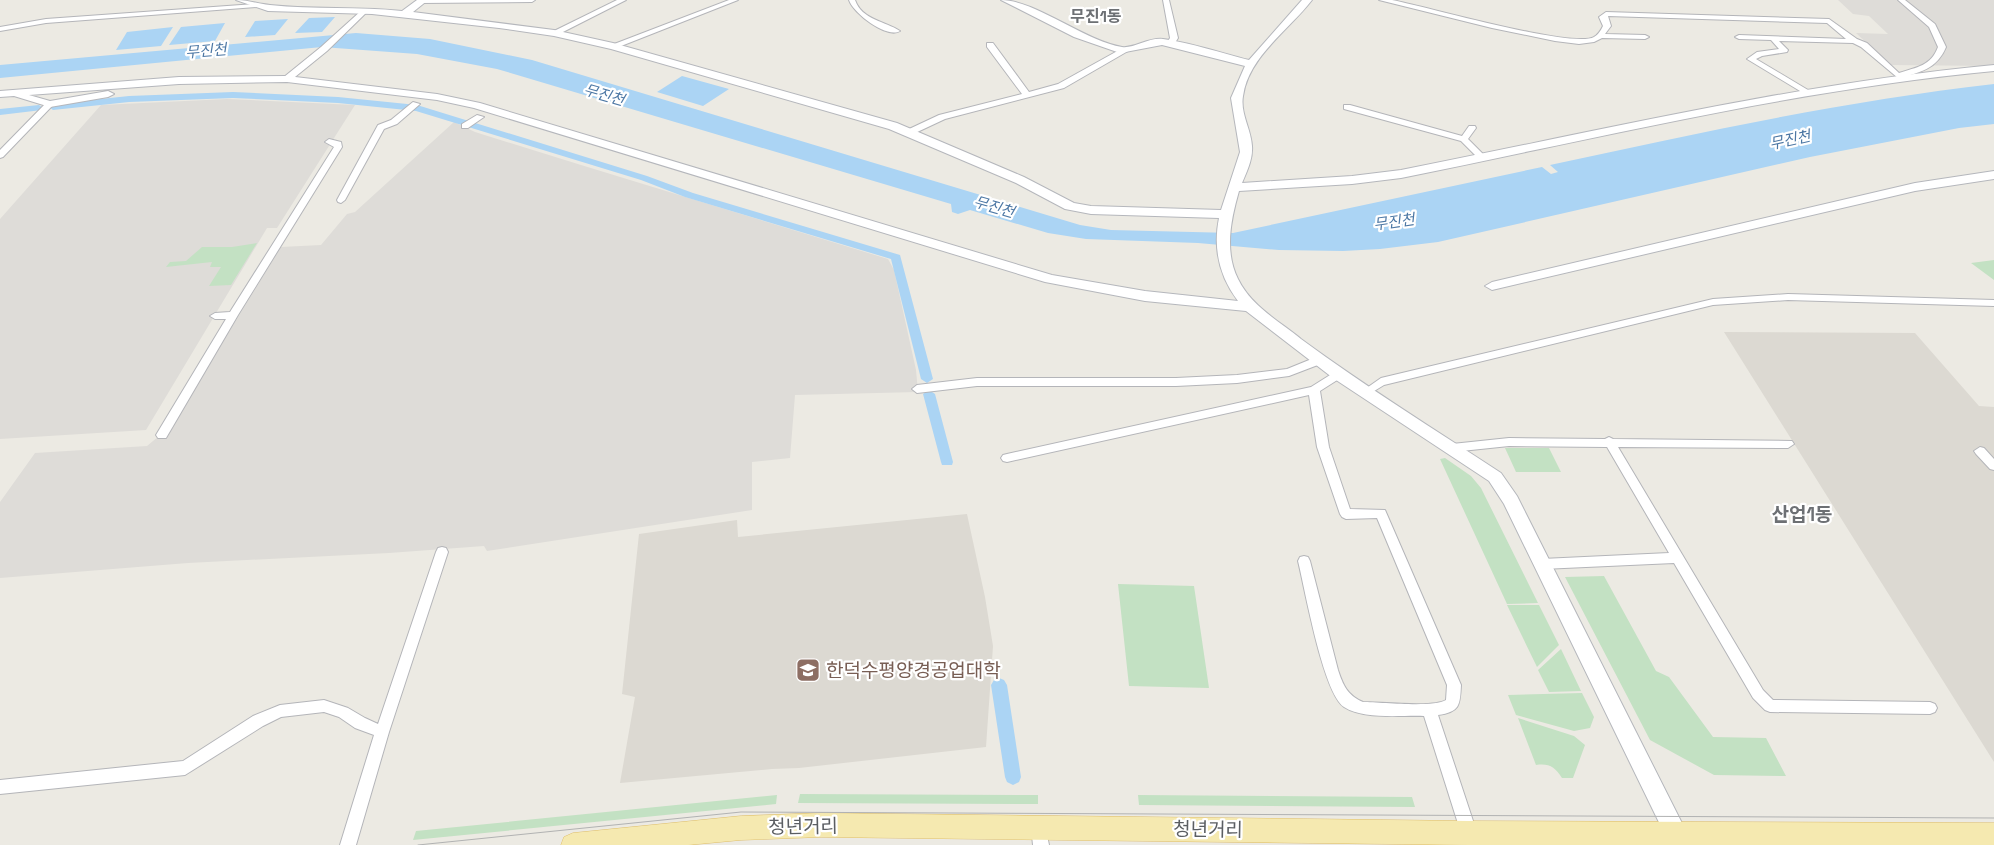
<svg xmlns="http://www.w3.org/2000/svg" width="1994" height="845" viewBox="0 0 1994 845" font-family="'Space Grotesk','Noto Sans KR',sans-serif">
  <style>
    .industrial { fill: #dedcd8 }
    .education { fill: #dcd9d2 }
    .green { fill: #c3e1c3 }
    .water { fill: #abd4f4 }
    .lines { fill: none; stroke-linecap: round; stroke-linejoin: round }
    .canal { fill: #abd4f4; fill-rule: evenodd }
    .street-casing { stroke: #b4b5b9; stroke-width: 2 }
    .secondary-casing { stroke: #b5b7bc; stroke-width: 2 }
    .primary-casing { stroke: #dfbe69; stroke-width: 1 }
    .street { fill: #fff; fill-rule: evenodd }
    .secondary { fill: #fff; fill-rule: evenodd }
    .primary { fill: #f5e9b0; fill-rule: evenodd }
    .tram { stroke: #b1b2b2; stroke-width: 1 }
    .labels { text-anchor: middle; stroke-width: 4.5; stroke-linejoin: round; paint-order: stroke }
    .far-water-label { font-size: 15px; font-style: italic; fill: #4c77a4; stroke: #fff }
    .far-quarter-label { font-size: 16px; font-weight: bold; fill: #6d7074; stroke: #fff }
    .quarter-label { font-size: 19px; font-weight: bold; fill: #6d7074; stroke: #fff }
    .near-education-label { font-size: 19px; fill: #785e54; stroke: #fff; text-anchor: start }
    .near-street-label { font-size: 19px; fill: #5b5e62; stroke: #fff }
  </style>
  <rect width="100%" height="100%" fill="#eceae3"/>
  <path class="industrial" d="M 1838,0 L 1994,0 L 1994,66 L 1890,65 L 1856,33 L 1888,34 L 1869,16 L 1853,14 Z
    M 227,99 L 355,105 L 277,228 L 267,228 L 146,430 L 0,439 L 0,219 L 101,105 Z
    M 454,122 L 475,132 L 581,165 L 888,259 L 894,270 L 916,370 L 918,392 L 795,395 L 790,458 L 752,462 L 752,510 L 487,551 L 484,546 L 389,553 L 188,563 L 0,578 L 0,502 L 35,453 L 147,446 L 171,426 L 281,247 L 321,245 L 347,214 L 355,212 Z"/>
  <path class="education" d="M 1724,332 L 1915,333 L 1979,406 L 1994,407 L 1994,762 Z
    M 967,514 L 985,597 L 993,646 L 986,747 L 799,768 L 772,769 L 620,783 L 635,697 L 622,694 L 639,534 L 737,520 L 738,537 Z"/>
  <path class="green" d="M 257,243 L 231,285 L 209,286 L 221,267 L 210,267 L 212,262 L 166,267 L 170,262 L 186,261 L 202,247 L 232,247 Z
    M 1994,260 L 1994,280 L 1971,263 Z
    M 1505,448 L 1549,448 L 1561,472 L 1516,472 Z
    M 1445,458 L 1471,476 L 1481,488 L 1538,603 L 1507,604 L 1440,459 Z
    M 1604,576 L 1656,671 L 1669,677 L 1713,737 L 1766,738 L 1786,776 L 1714,775 L 1650,740 L 1565,577 Z
    M 1118,584 L 1194,586 L 1209,688 L 1129,686 Z
    M 1507,605 L 1539,605 L 1559,645 L 1537,667 Z
    M 1561,649 L 1581,691 L 1549,692 L 1538,670 Z
    M 1582,693 L 1594,717 L 1590,728 L 1574,731 L 1516,715 L 1508,695 Z
    M 1518,718 L 1574,736 L 1585,745 L 1573,778 L 1562,778 C 1555,767 1549,763 1536,765 Z
    M 800,794 L 1038,795 L 1038,804 L 798,803 Z
    M 777,795 L 776,804 L 413,840 L 416,831 Z
    M 1138,795 L 1412,797 L 1415,807 L 1139,805 Z"/>
  <path class="water" d="M 335,17 L 322,32 L 295,33 L 309,18 Z
    M 288,19 L 275,35 L 245,37 L 255,21 Z
    M 225,23 L 215,41 L 169,45 L 181,27 Z
    M 173,27 L 161,46 L 116,50 L 127,32 Z
    M 356,33 L 430,39 L 532,60 L 1080,225 L 1111,230 L 1233,233 L 1542,167 L 1551,174 L 1558,172 L 1550,165 C 1697,133 1844,101 1994,84 L 1994,124 L 1959,128 L 1810,157 L 1438,242 L 1380,249 L 1343,251 L 1279,250 L 1198,243 L 1086,239 L 1048,233 L 970,210 L 958,214 L 952,212 L 951,204 L 497,69 L 417,54 L 322,47 L 0,78 L 0,65 Z
    M 682,76 L 729,89 L 703,106 L 657,92 Z"/>
  <g class="lines">
    <path class="canal" d="M 233,92 L 338,97 L 417,105 L 647,176 L 693,193 L 900,255 L 933,379 L 927,383 L 921,379 L 891,259 L 685,197 L 641,180 L 416,111 L 338,103 L 233,98 L 129,102 L 53,110 L 49,107 L 53,104 L 129,96 Z
      M 39,105 L 43,108 L 42,110 L 0,115 L 0,109 Z
      M 929,390 L 935,394 L 953,462 L 952,465 L 942,465 L 941,462 L 923,394 Z
      M 999,678 L 1004,680 L 1007,685 L 1021,777 L 1019,782 L 1013,785 L 1007,782 L 1005,777 L 991,685 L 994,680 Z"/>
    <g class="street-casing">
      <path id="street" d="M 418,0 L 535,0 L 532,2 L 421,3 L 419,2 Z
        M 617,0 L 626,0 L 557,35 L 550,33 Z
        M 729,0 L 738,0 L 616,48 L 609,46 Z
        M 849,0 L 855,0 C 862,20 885,21 900,31 C 887,39 853,13 849,0 Z
        M 1163,0 L 1169,0 L 1178,38 L 1173,46 L 1170,46 L 1166,44 L 1170,38 Z
        M 1379,0 L 1392,0 C 1424,6 1573,49 1594,37 C 1598,35 1601,30 1603,26 L 1599,17 L 1606,12 L 1829,19 L 1857,39 L 1867,43 L 1899,73 C 1917,67 1931,66 1938,47 L 1929,27 L 1898,0 L 1905,0 L 1935,24 L 1946,47 C 1937,69 1919,73 1898,78 L 1861,47 L 1853,43 L 1779,41 L 1788,50 L 1787,52 L 1762,56 L 1756,59 L 1808,90 L 1808,94 L 1805,94 L 1747,59 L 1757,52 L 1779,49 L 1771,40 L 1739,39 L 1735,37 L 1739,35 L 1846,39 L 1827,23 L 1608,16 L 1611,26 L 1605,34 L 1645,35 L 1649,37 L 1645,39 L 1602,38 L 1594,42 L 1579,44 L 1555,41 L 1492,28 Z
        M 255,4 L 257,5 L 257,7 L 46,23 L 0,31 L 0,27 L 46,19 Z
        M 362,10 L 368,11 L 327,51 L 290,81 L 284,81 L 284,77 L 321,47 Z
        M 987,43 L 993,43 L 1029,92 L 1058,84 L 1121,49 L 1128,51 L 1064,88 L 945,119 L 913,134 L 907,134 L 907,130 L 939,115 L 1022,94 L 987,47 Z
        M 47,102 L 54,104 L 3,157 L 0,158 L 0,150 Z
        M 413,102 L 420,104 L 397,124 L 384,129 L 345,200 L 341,203 L 338,202 L 337,200 L 378,125 L 391,120 Z
        M 1344,105 L 1350,105 L 1462,136 L 1469,126 L 1475,126 L 1476,128 L 1468,139 L 1487,158 L 1486,160 L 1480,160 L 1461,141 L 1344,109 Z
        M 477,115 L 484,117 L 468,128 L 462,128 L 462,124 Z
        M 329,139 L 341,142 L 342,147 L 238,315 L 166,438 L 158,438 L 156,435 L 226,319 L 215,319 L 210,316 L 215,313 L 230,312 L 334,147 L 325,142 Z
        M 1788,294 L 1994,300 L 1994,306 L 1788,300 L 1713,305 L 1384,385 L 1366,396 L 1361,392 L 1381,378 L 1713,299 Z
        M 1319,356 L 1324,360 L 1323,363 L 1289,376 L 1237,383 L 1176,386 L 977,386 L 917,393 L 912,389 L 917,385 L 977,378 L 1176,378 L 1237,375 L 1287,369 Z
        M 1338,370 L 1343,374 L 1342,377 L 1320,391 L 1329,447 L 1350,509 L 1385,510 L 1461,685 C 1460,705 1460,712 1438,715 L 1477,833 L 1474,838 L 1469,840 L 1464,838 L 1461,833 L 1424,716 C 1401,715 1364,720 1344,707 C 1323,693 1305,589 1298,561 L 1300,557 L 1304,556 L 1308,557 L 1310,561 L 1338,670 C 1343,685 1347,695 1363,702 C 1380,702 1433,708 1446,700 L 1447,685 L 1377,518 L 1346,519 L 1342,517 L 1340,514 L 1317,447 L 1309,395 L 1007,462 L 1003,461 L 1001,458 L 1003,455 L 1007,454 L 1311,387 Z
        M 1609,437 L 1613,439 L 1792,441 L 1794,444 L 1788,448 L 1618,447 L 1763,690 L 1773,700 L 1930,702 L 1935,704 L 1937,708 L 1935,712 L 1930,714 L 1770,712 L 1765,710 L 1753,698 L 1674,563 L 1542,569 L 1538,568 L 1536,564 L 1538,560 L 1542,559 L 1669,553 L 1607,447 L 1509,446 L 1452,452 L 1446,448 L 1452,444 L 1509,438 L 1605,439 Z
        M 1980,447 L 1984,448 L 1994,459 L 1994,470 L 1990,469 L 1976,454 L 1974,451 Z
        M 442,547 L 446,548 L 448,552 L 389,732 L 356,845 L 340,845 L 374,735 L 355,728 L 339,717 L 324,712 L 281,717 L 263,726 L 185,775 L 0,794 L 0,780 L 183,761 L 253,716 L 280,705 L 324,700 L 348,708 L 365,718 L 378,724 L 436,552 L 438,548 Z
        M 1039,819 L 1044,821 L 1049,845 L 1033,845 L 1031,826 L 1034,821 Z"/>
    </g>
    <g class="secondary-casing">
      <path id="secondary" d="M 236,0 C 248,0 258,4 270,5 C 314,10 358,6 402,11 L 417,0 L 428,0 L 413,12 L 554,30 L 613,43 L 897,123 L 1024,177 L 1074,203 L 1091,206 L 1221,210 L 1240,152 L 1231,98 L 1245,66 L 1162,45 L 1120,53 L 1074,37 L 1001,0 C 1035,0 1083,40 1122,47 C 1133,49 1149,37 1163,39 C 1192,43 1221,53 1249,60 L 1302,0 L 1312,0 C 1290,29 1248,57 1243,96 C 1240,113 1251,129 1252,146 C 1253,159 1247,171 1242,183 L 1352,176 L 1401,170 C 1599,131 1793,84 1994,65 L 1994,71 C 1793,90 1599,138 1401,178 L 1352,184 L 1239,191 C 1231,219 1224,251 1238,279 C 1251,306 1279,321 1301,339 C 1366,387 1434,429 1501,473 L 1517,496 L 1693,845 L 1670,845 L 1504,504 L 1489,481 L 1333,378 L 1246,311 L 1145,301 L 1045,282 L 474,108 L 437,100 L 287,82 L 179,84 L 29,95 L 50,101 L 108,91 L 114,94 L 108,97 L 50,107 L 14,96 L 0,97 L 0,91 L 179,77 L 287,76 L 437,94 L 480,103 L 1052,275 L 1145,291 L 1238,301 C 1219,276 1213,248 1219,218 L 1091,214 L 1065,209 L 1016,183 L 889,129 L 611,49 L 554,36 L 499,28 L 372,14 L 268,11 Z
        M 1994,171 L 1994,179 L 1915,191 L 1492,290 L 1485,286 L 1492,282 L 1915,183 Z"/>
    </g>
    <g class="primary-casing">
      <path id="primary" d="M 821,813 L 1469,821 L 1994,823 L 1994,845 L 1469,845 L 821,837 L 741,840 L 688,845 L 561,845 L 564,837 L 573,833 L 741,816 Z"/>
    </g>
    <use href="#street" class="street"/>
    <use href="#secondary" class="secondary"/>
    <use href="#primary" class="primary"/>
    <path class="tram" d="M 418,845 L 741,812 L 1994,818"/>
  </g>
  <defs>
    <g id="university-square" transform="scale(1.25)"><rect x="-9" y="-9" width="18" height="18" rx="4" fill="#8d6e63" stroke="#fff"/><path d="M0-5L7-2L0 1L-7-2ZM-4 1L0 2.5L4 1V4Q0 6-4 4Z" fill="#fff"/></g>
  </defs>
  <g fill-rule="evenodd">
    <use href="#university-square" x="808" y="670"/>
  </g>
  <g class="labels">
    <g class="far-water-label">
      <text transform="translate(206 51) rotate(-5)" y="5">무진천</text>
      <text transform="translate(604 95) rotate(16)" y="5">무진천</text>
      <text transform="translate(1790 140) rotate(-12)" y="5">무진천</text>
      <text transform="translate(994 207) rotate(16)" y="5">무진천</text>
      <text transform="translate(1394 222) rotate(-8)" y="5">무진천</text>
    </g>
    <g class="far-quarter-label">
      <text x="1096" y="22">무진1동</text>
    </g>
    <g class="quarter-label">
      <text x="1802" y="521">산업1동</text>
    </g>
    <g class="near-education-label">
      <text x="826" y="677">한덕수평양경공업대학</text>
    </g>
    <g class="near-street-label">
      <text transform="translate(803 826) rotate(-1)" y="7">청년거리</text>
      <text transform="translate(1208 829) rotate(1)" y="7">청년거리</text>
    </g>
  </g>
</svg>
